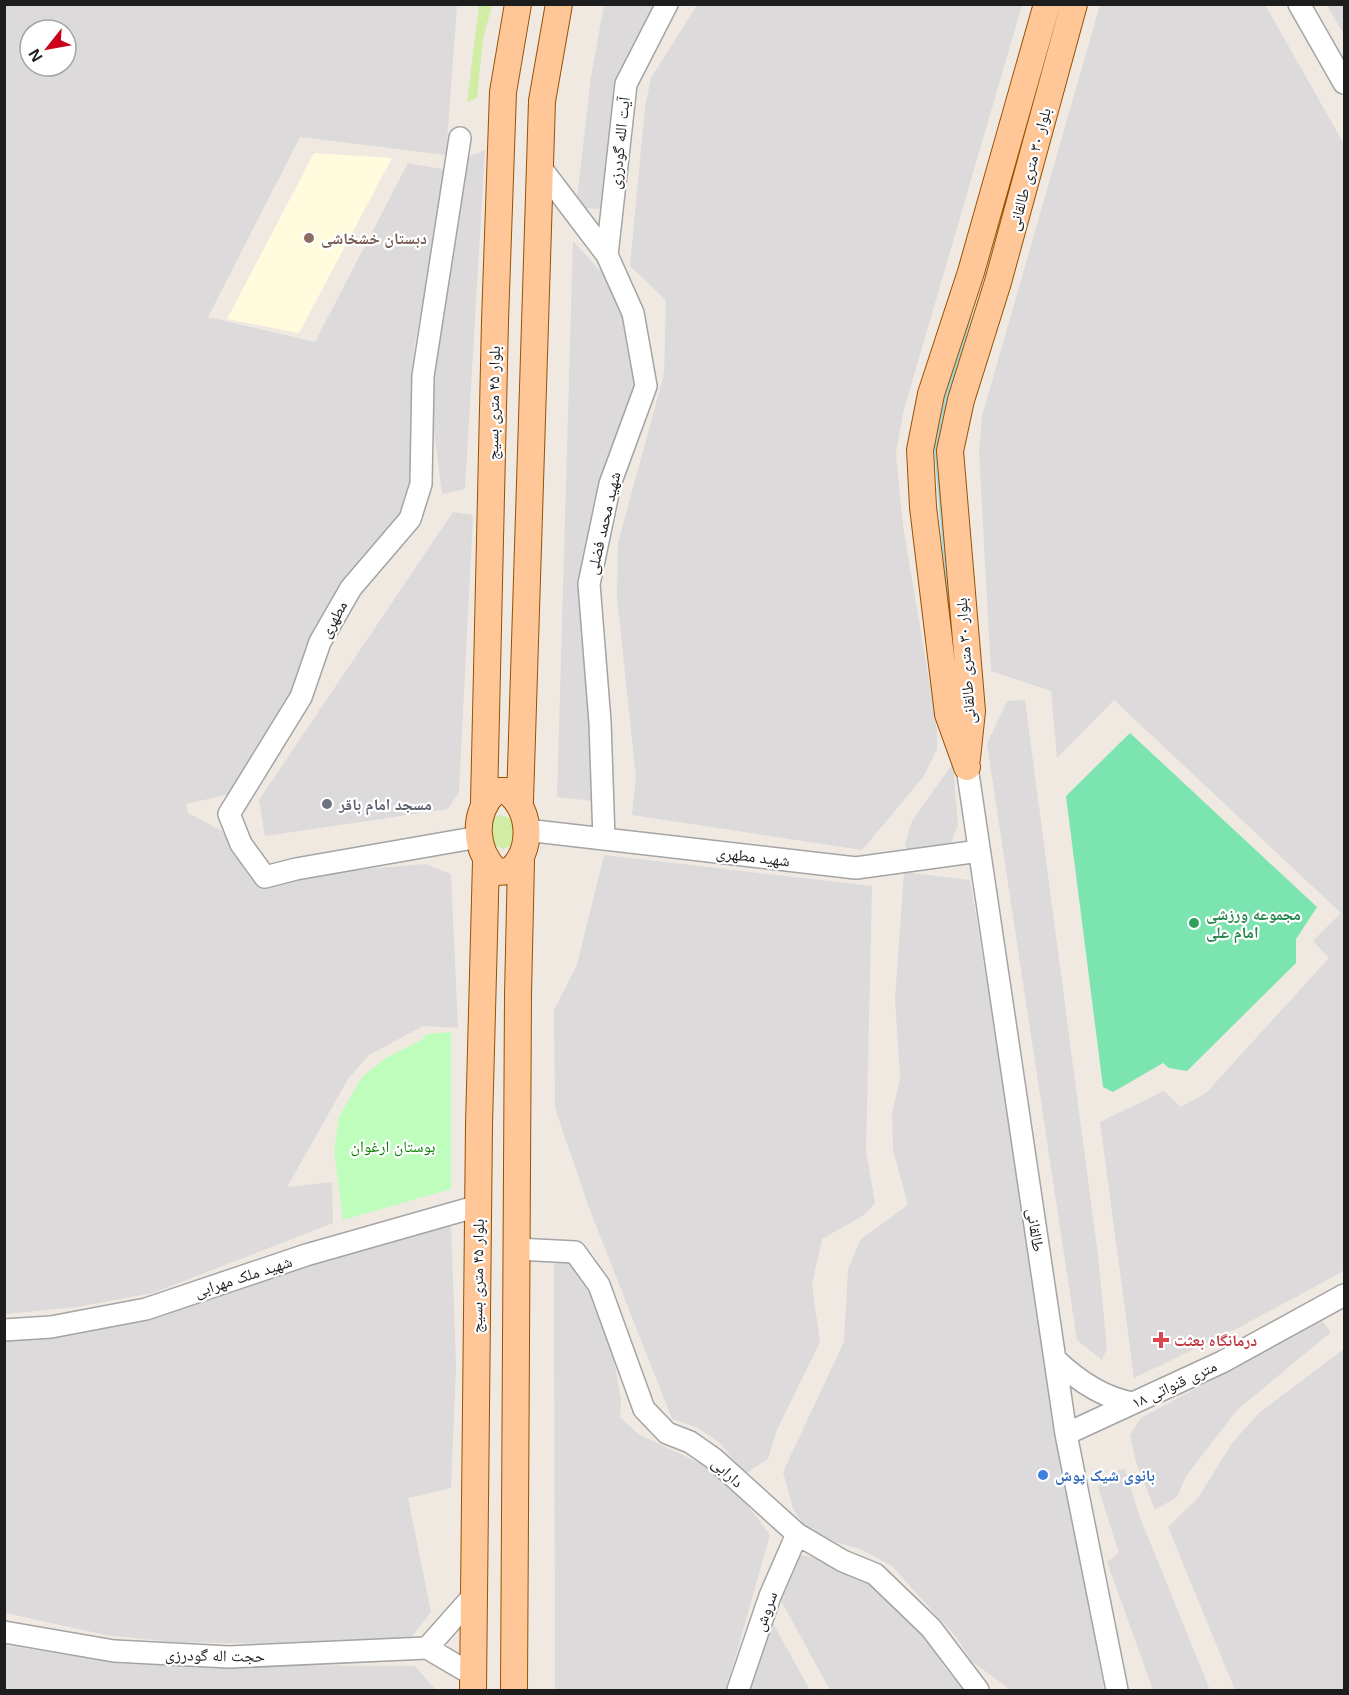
<svg xmlns="http://www.w3.org/2000/svg" width="1349" height="1695" viewBox="0 0 1349 1695" font-family="Helvetica,'Noto Naskh Arabic',sans-serif">
  <style>
    .residential { fill: #dcdada; fill-rule: evenodd }
    .education { fill: #fffbdc }
    .grass { fill: #d1eda5 }
    .park { fill: #bffdbc }
    .pitch { fill: #7be4af }
    .lines { fill: none; stroke-linecap: round; stroke-linejoin: round }
    .stream { stroke: #a0d9e0; stroke-width: 4.5 }
    .minor-casing { stroke: #a4a4a4; stroke-width: 24 }
    .major-casing { stroke: #975200; stroke-width: 28 }
    .minor { stroke: #fff; stroke-width: 21 }
    .major { stroke: #ffc698; stroke-width: 26 }
    .education-dot { fill: #8d6e63; stroke: #fff; stroke-width: 2 }
    .worship-dot { fill: #6b7280; stroke: #fff; stroke-width: 2 }
    .leisure-dot { fill: #2e9e5b; stroke: #fff; stroke-width: 2 }
    .health-dot { fill: #e0444e; stroke: #fff; stroke-width: 2 }
    .shop-dot { fill: #3f7fe0; stroke: #fff; stroke-width: 2 }
    .labels { text-anchor: middle; stroke-width: 4.5; stroke-linejoin: round; paint-order: stroke }
    .street-label { font-size: 16px; fill: #1d1d1d; stroke: #fff }
    .education-label { font-size: 16px; font-weight: bold; fill: #785e54; stroke: #fff; text-anchor: start }
    .worship-label { font-size: 16px; font-weight: bold; fill: #5b616d; stroke: #fff; text-anchor: start }
    .leisure-label { font-size: 16px; font-weight: bold; fill: #27864d; stroke: #fff; text-anchor: start }
    .park-label { font-size: 16px; fill: #098304; stroke: #fff }
    .health-label { font-size: 16px; font-weight: bold; fill: #be3a42; stroke: #fff; text-anchor: start }
    .shop-label { font-size: 16px; font-weight: bold; fill: #366cbe; stroke: #fff; text-anchor: start }
  </style>
  <rect width="100%" height="100%" fill="#efe9e2"/>
  <path class="residential" d="M 5,5 L 457,5 L 446,155 L 300,137 L 208,317 L 315,342 L 408,163 L 447,170 L 414,349 L 411,442 L 415,523 L 345,614 L 235,793 L 186,804 L 188,813 L 222,831 L 247,869 L 316,873 L 425,864 L 451,874 L 458,1028 L 423,1026 L 369,1055 L 348,1079 L 287,1187 L 332,1182 L 333,1223 L 153,1293 L 77,1307 L 5,1314 ZM 30,30 L 66,30 L 66,66 L 30,66 Z
    M 604,5 L 655,5 L 607,209 L 576,208 L 591,77 Z
    M 697,5 L 1022,5 L 903,413 L 896,453 L 903,526 L 937,728 L 937,749 L 924,776 L 862,850 L 632,815 L 636,778 L 617,597 L 618,543 L 664,374 L 666,300 L 630,266 L 645,107 L 651,78 Z
    M 1100,5 L 1265,5 L 1344,144 L 1344,1271 L 1240,1327 L 1134,1378 L 1100,1122 L 1164,1091 L 1181,1107 L 1206,1093 L 1329,958 L 1313,941 L 1341,913 L 1114,700 L 1057,758 L 1051,691 L 991,671 L 979,453 L 982,416 Z
    M 1327,5 L 1344,5 L 1344,35 Z
    M 485,150 L 465,489 L 442,494 L 431,407 L 434,357 L 463,159 Z
    M 573,241 L 633,307 L 641,327 L 634,387 L 599,500 L 593,801 L 557,797 Z
    M 453,512 L 473,515 L 459,792 L 448,809 L 265,836 L 259,800 Z
    M 1025,700 L 1098,1256 L 1107,1348 L 1102,1360 L 1077,1340 L 987,744 L 1007,701 Z
    M 953,763 L 958,825 L 951,843 L 908,853 L 905,844 L 912,821 Z
    M 604,855 L 872,886 L 866,1151 L 875,1203 L 864,1215 L 822,1239 L 812,1285 L 820,1342 L 776,1432 L 768,1459 L 745,1474 L 720,1443 L 698,1428 L 672,1419 L 588,1205 L 555,1108 L 554,1010 L 577,965 Z
    M 904,872 L 970,880 L 1104,1690 L 1008,1690 L 1007,1687 L 971,1661 L 957,1638 L 892,1566 L 860,1549 L 828,1540 L 804,1526 L 793,1508 L 783,1472 L 844,1342 L 848,1269 L 861,1239 L 908,1205 L 893,1150 L 892,1114 L 900,1078 L 895,999 Z
    M 451,1223 L 456,1366 L 451,1488 L 408,1498 L 431,1612 L 409,1640 L 292,1644 L 172,1642 L 106,1635 L 5,1613 L 4,1336 L 243,1285 Z
    M 580,1258 L 614,1360 L 621,1400 L 620,1417 L 638,1434 L 708,1467 L 748,1506 L 770,1535 L 726,1690 L 555,1690 L 554,1260 Z
    M 1322,1321 L 1331,1332 L 1237,1410 L 1186,1476 L 1177,1497 L 1155,1510 L 1136,1462 L 1130,1435 L 1141,1418 Z
    M 1344,1349 L 1344,1690 L 1235,1690 L 1168,1527 L 1198,1498 L 1232,1443 L 1259,1413 Z
    M 1125,1469 L 1139,1515 L 1210,1690 L 1153,1690 L 1107,1562 L 1119,1553 L 1098,1487 L 1118,1470 Z
    M 794,1553 L 840,1564 L 871,1583 L 928,1635 L 944,1667 L 965,1690 L 830,1690 L 778,1595 Z
    M 771,1620 L 810,1690 L 749,1690 Z
    M 4,1645 L 124,1664 L 415,1666 L 436,1690 L 5,1690 Z"/>
  <path class="education" d="M 314,153 L 392,158 L 299,333 L 227,319 Z"/>
  <path class="grass" d="M 479,5 L 492,5 L 483,39 L 477,98 L 467,102 Z
    M 499,815 L 515,819 L 513,845 L 503,849 L 492,845 L 486,825 Z"/>
  <path class="park" d="M 451,1032 L 451,1189 L 343,1220 L 334,1151 L 339,1117 L 362,1077 L 386,1058 L 423,1039 L 427,1034 Z"/>
  <path class="pitch" d="M 1130,733 L 1317,907 L 1296,939 L 1296,963 L 1187,1071 L 1169,1068 L 1163,1063 L 1113,1092 L 1103,1087 L 1066,796 Z"/>
  <g class="lines">
    <path class="stream" d="M 1046,54 L 1060,4
      M 954,658 L 936,444 L 940,420 L 969,318"/>
    <g class="minor-casing">
      <path id="minor" d="M 1299,4 L 1344,83
        M 460,138 L 423,376 L 421,484 L 410,519 L 351,588 L 320,642 L 301,697 L 229,814 L 241,844 L 265,877 L 296,869 L 479,837
        M 541,168 L 607,255 L 633,313 L 646,386 L 610,484 L 589,584 L 600,722 L 604,839
        M 607,255 L 626,84 L 667,4
        M 967,767 L 1066,1434 L 1117,1690
        M 526,830 L 856,868 L 979,851
        M 517,1249 L 575,1252 L 599,1285 L 644,1409 L 667,1433 L 690,1442 L 713,1458 L 797,1534 L 843,1561 L 875,1574 L 931,1628 L 978,1690
        M 4,1330 L 51,1327 L 146,1309 L 306,1255 L 478,1206
        M 1055,1359 C 1077,1380 1103,1398 1133,1403
        M 1066,1434 L 1222,1362 L 1344,1295
        M 4,1632 L 114,1651 L 229,1657 L 427,1648 L 474,1595
        M 427,1648 L 473,1675
        M 738,1690 L 770,1596 L 797,1534"/>
    </g>
    <g class="major-casing">
      <path id="major" d="M 967,758 L 972,711 L 950,451 L 961,400 L 998,282 L 1074,4
        M 967,767 L 948,714 L 923,507 L 920,450 L 931,394 L 971,272 L 1047,4
        M 495,791 L 507,791 C 532,811 533,850 510,871 L 497,872 C 474,850 472,814 495,791 Z
        M 520,801 L 542,101 L 559,4
        M 484,802 L 495,321 L 503,92 L 518,4
        M 473,1690 L 479,1125 L 486,861
        M 514,1690 L 518,995 L 521,861"/>
    </g>
    <use href="#minor" class="minor"/>
    <use href="#major" class="major"/>
  </g>
  <circle class="education-dot" cx="309" cy="238" r="6"/>
  <circle class="worship-dot" cx="327" cy="804" r="6"/>
  <circle class="leisure-dot" cx="1194" cy="923" r="6"/>
  <path class="health-dot" d="M1158 1331h6v6h6v6h-6v6h-6v-6h-6v-6h6z"/>
  <circle class="shop-dot" cx="1043" cy="1475" r="6"/>
  <g class="labels">
    <g class="street-label">
      <text transform="translate(619 143) rotate(-84)" y="6">آیت الله گودرزی</text>
      <text transform="translate(1029 169) rotate(-75)" y="6">بلوار ۳۰ متری طالقانی</text>
      <text transform="translate(493 403) rotate(-89)" y="6">بلوار ۴۵ متری بسیج</text>
      <text transform="translate(603 523) rotate(-77)" y="6">شهید محمد فضلی</text>
      <text transform="translate(333 619) rotate(-61)" y="6">مطهری</text>
      <text transform="translate(965 661) rotate(-94)" y="6">بلوار ۳۰ متری طالقانی</text>
      <text transform="translate(753 856) rotate(7)" y="6">شهید مطهری</text>
      <text transform="translate(1036 1230) rotate(82)" y="6">طالقانی</text>
      <text transform="translate(243 1276) rotate(-18)" y="6">شهید ملک مهرابی</text>
      <text transform="translate(477 1276) rotate(-89)" y="6">بلوار ۴۵ متری بسیج</text>
      <text transform="translate(1174 1384) rotate(-25)" y="6">۱۸ متری قنواتی</text>
      <text transform="translate(728 1472) rotate(43)" y="6">دارابی</text>
      <text transform="translate(765 1611) rotate(-70)" y="6">سروش</text>
      <text transform="translate(215 1655) rotate(1)" y="6">حجت اله گودرزی</text>
    </g>
    <g class="education-label">
      <text x="321" y="244">دبستان خشخاشی</text>
    </g>
    <g class="worship-label">
      <text x="339" y="810">مسجد امام باقر</text>
    </g>
    <g class="leisure-label">
      <text x="1206" y="920">مجموعه ورزشی<tspan x="1206" dy="18">امام علی</tspan></text>
    </g>
    <g class="park-label">
      <text x="393" y="1152">بوستان ارغوان</text>
    </g>
    <g class="health-label">
      <text x="1174" y="1346">درمانگاه بعثت</text>
    </g>
    <g class="shop-label">
      <text x="1055" y="1481">بانوی شیک پوش</text>
    </g>
  </g>
  <rect width="1349" height="1695" fill="none" stroke="#1d1d1d" stroke-width="12"/>
  <g transform="translate(48 48) rotate(239)"><circle r="28" fill="#ffffff" stroke="#a5a5a5" stroke-width="1.5"/>
  <path d="M0-4.5L10 22L0 15L-10 22Z" fill="#cb0019"/>
  <text y="-9" font-size="16" font-weight="bold" text-anchor="middle" fill="#1d1d1d">N</text>
  </g>
</svg>
